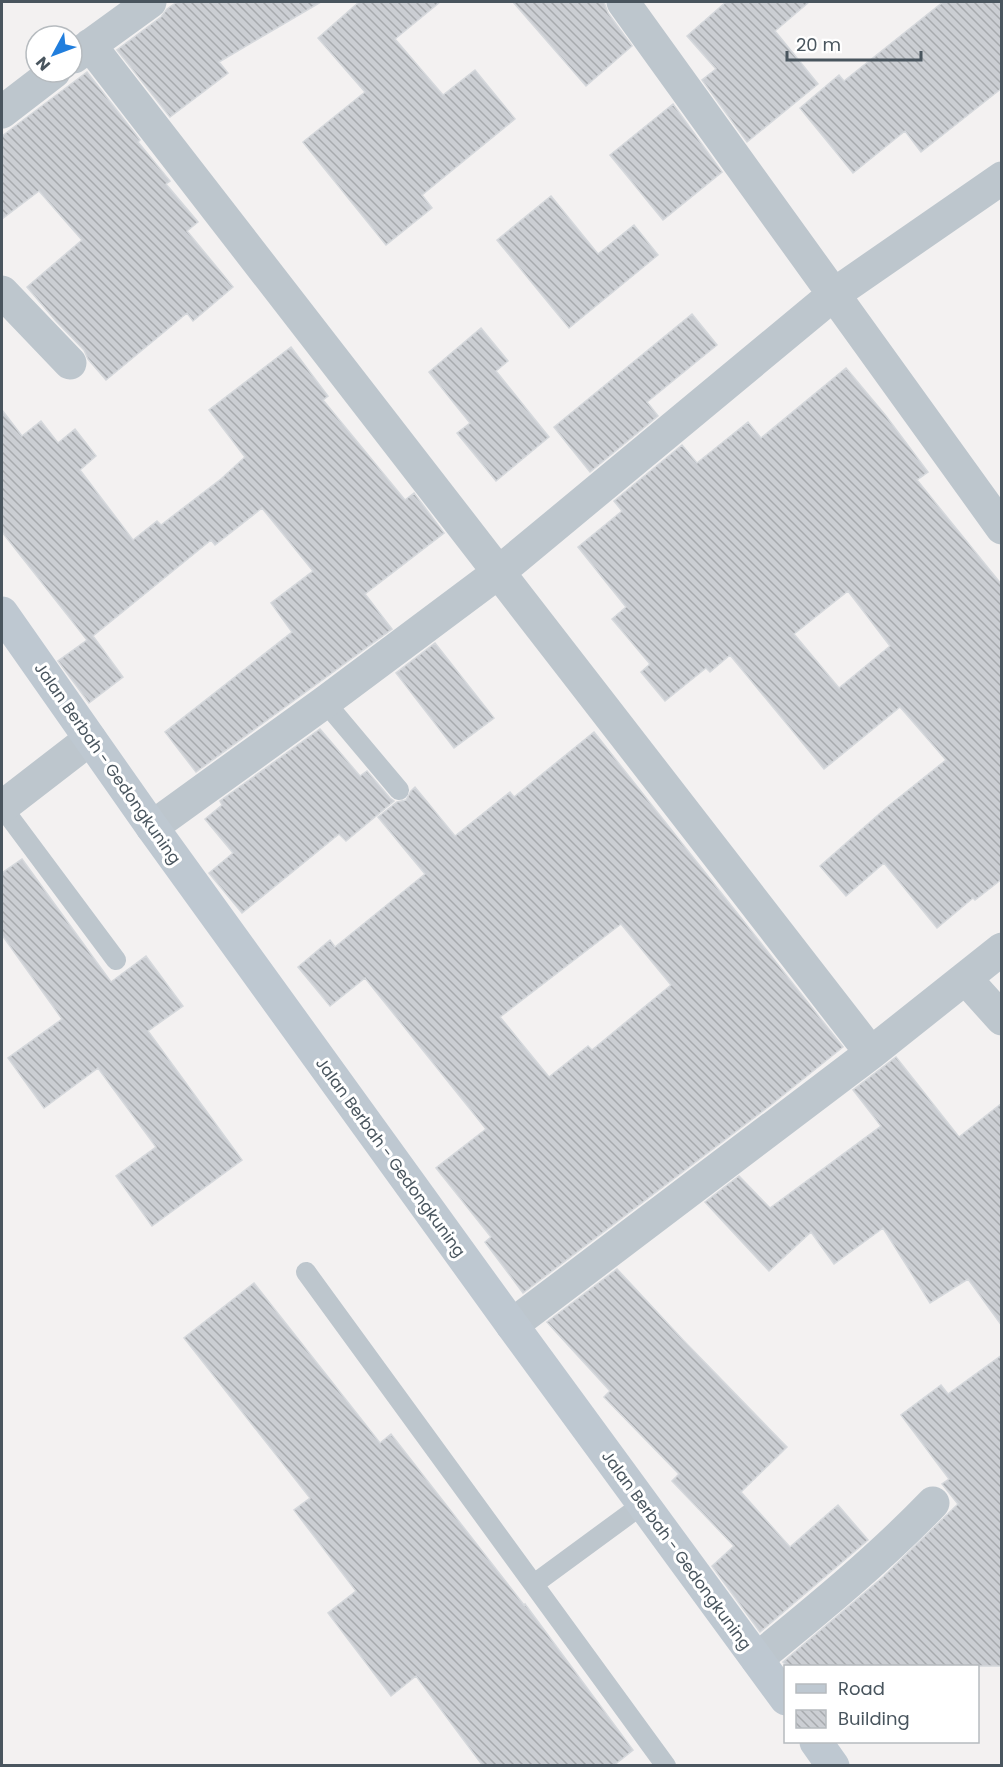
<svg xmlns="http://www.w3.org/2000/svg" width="1003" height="1767" viewBox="0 0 1003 1767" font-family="Poppins,sans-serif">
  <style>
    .building { fill: url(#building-back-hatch); stroke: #d5d8dc; stroke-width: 1.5; fill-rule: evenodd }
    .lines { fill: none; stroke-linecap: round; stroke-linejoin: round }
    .lane { stroke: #bdc6cd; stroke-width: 20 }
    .street { stroke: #bdc6cd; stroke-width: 33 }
    .secondary { stroke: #bec8d1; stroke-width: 33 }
    .labels { text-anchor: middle; stroke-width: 6; stroke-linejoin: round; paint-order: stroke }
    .street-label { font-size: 16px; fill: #49555e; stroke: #fff }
  </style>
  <defs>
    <pattern id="building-back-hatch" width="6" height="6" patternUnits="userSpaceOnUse" patternTransform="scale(1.5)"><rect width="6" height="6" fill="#cbced3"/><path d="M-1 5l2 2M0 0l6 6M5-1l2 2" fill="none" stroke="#a7aaae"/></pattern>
  </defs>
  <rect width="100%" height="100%" fill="#f3f1f1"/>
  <path class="building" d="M 177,2 L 321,2 L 219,62 L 228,73 L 170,117 L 117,50 L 161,17 L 167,9 Z
    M 359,2 L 440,2 L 395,39 L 443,95 L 475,70 L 515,119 L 422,195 L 432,208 L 386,245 L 303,142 L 365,92 L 318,38 Z
    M 513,2 L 604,2 L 608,13 L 632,46 L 586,86 Z
    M 726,2 L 809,2 L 775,31 L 818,84 L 747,142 L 702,80 L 716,69 L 687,36 Z
    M 943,2 L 1002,2 L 1002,88 L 921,152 L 905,131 L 853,173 L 800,108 L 839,75 L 844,81 Z
    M 87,72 L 140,140 L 138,142 L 170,181 L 166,184 L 198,222 L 187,231 L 233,287 L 193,321 L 187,313 L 106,380 L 88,359 L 84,350 L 56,321 L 27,287 L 82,240 L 39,191 L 2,219 L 2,136 Z
    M 673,104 L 722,172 L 663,220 L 610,155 Z
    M 551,196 L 598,254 L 634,225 L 658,255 L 569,328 L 497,240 Z
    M 692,314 L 717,345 L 647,402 L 658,416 L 590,472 L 554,427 Z
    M 481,328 L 508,361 L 496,371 L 549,437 L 496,481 L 457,433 L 470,423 L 429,372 Z
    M 291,347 L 328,396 L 323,400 L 405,500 L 414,493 L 444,533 L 365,594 L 392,629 L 196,772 L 165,732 L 292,632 L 271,603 L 313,571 L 262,508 L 215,545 L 211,540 L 93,636 L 123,677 L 89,703 L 58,661 L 87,640 L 2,532 L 2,410 L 22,436 L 41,421 L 58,443 L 75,429 L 96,456 L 80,470 L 133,540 L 157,521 L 161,525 L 221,479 L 245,457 L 209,410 Z
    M 846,368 L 886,416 L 928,472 L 917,480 L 1002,585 L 1002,879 L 975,900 L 973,898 L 937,928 L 884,863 L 846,896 L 820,866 L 886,808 L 946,760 L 900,707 L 824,769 L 730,655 L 710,672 L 706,668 L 665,701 L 641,672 L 650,664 L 612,619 L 626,607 L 578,547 L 622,511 L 614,501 L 682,445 L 697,463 L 748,422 L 761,438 ZM 848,591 L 890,646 L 839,688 L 794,634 Z
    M 435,643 L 494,718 L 454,748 L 396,673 Z
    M 320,729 L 360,776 L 367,771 L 390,798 L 394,801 L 346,841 L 339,834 L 242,913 L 209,873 L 233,853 L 205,819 L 222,805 L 220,801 Z
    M 594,732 L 843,1047 L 772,1104 L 523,1293 L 485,1242 L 491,1237 L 436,1168 L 486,1129 L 365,978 L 330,1006 L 298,967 L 330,940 L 335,947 L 425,874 L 378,817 L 397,802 L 406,800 L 411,791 L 415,787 L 455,836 L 510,792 L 514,797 ZM 621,924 L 671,985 L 592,1050 L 588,1046 L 549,1077 L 500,1017 Z
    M 22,859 L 111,982 L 146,956 L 183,1006 L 148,1031 L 242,1160 L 152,1226 L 116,1176 L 156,1147 L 98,1068 L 44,1108 L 8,1058 L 62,1019 L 2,935 L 2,873 Z
    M 896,1057 L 959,1137 L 1002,1103 L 1002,1326 L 968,1279 L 930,1303 L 883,1228 L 834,1264 L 811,1232 L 769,1271 L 705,1202 L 739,1176 L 770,1208 L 881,1126 L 853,1090 Z
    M 617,1269 L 684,1341 L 787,1447 L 741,1492 L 790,1547 L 838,1505 L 868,1540 L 760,1632 L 712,1566 L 734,1546 L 672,1481 L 679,1474 L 604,1397 L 610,1391 L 547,1322 Z
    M 254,1283 L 380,1443 L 391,1434 L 524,1605 L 525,1604 L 633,1750 L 613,1766 L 483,1766 L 416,1676 L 391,1696 L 328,1613 L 356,1591 L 294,1510 L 310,1498 L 184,1338 Z
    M 1002,1355 L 1002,1666 L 787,1666 L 783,1662 L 882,1578 L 958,1504 L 942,1484 L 949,1479 L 901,1415 L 941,1385 L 948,1394 Z"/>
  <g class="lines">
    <path class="lane" d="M 325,702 L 399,790
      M 2,807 L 116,960
      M 306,1272 L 666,1766
      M 534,1584 L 643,1504"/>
    <path class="street" d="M 623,2 L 1002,528
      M 90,45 L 871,1053
      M 74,57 L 150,2
      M 2,112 L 54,72
      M 2,292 L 70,363
      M 2,807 L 90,739
      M 152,827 L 325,702 L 499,572 L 833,295 L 1002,178
      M 966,979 L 1002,1019
      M 512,1325 L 871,1053 L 1002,949
      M 757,1659 C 818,1609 878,1560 933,1503"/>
    <path class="secondary" d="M 2,613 L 152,827 L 512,1325 L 786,1699
      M 816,1742 L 833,1766"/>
  </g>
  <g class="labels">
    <g class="street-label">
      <text transform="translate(108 763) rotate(55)" y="6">Jalan Berbah - Gedongkuning</text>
      <text transform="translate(391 1157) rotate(54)" y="6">Jalan Berbah - Gedongkuning</text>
      <text transform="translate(677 1550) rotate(54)" y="6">Jalan Berbah - Gedongkuning</text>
    </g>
  </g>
  <rect width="1003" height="1767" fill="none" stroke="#49555e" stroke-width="6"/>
  <rect x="784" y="1665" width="195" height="78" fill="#ffffff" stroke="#b6bbbf" stroke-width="1.5"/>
  <rect x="796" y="1684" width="30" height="9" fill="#bec8d1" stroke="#b6bbbf" stroke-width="1.5"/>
  <text x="838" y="1695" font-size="18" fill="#49555e">Road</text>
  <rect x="796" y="1710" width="30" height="18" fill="url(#building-back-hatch)" stroke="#b6bbbf" stroke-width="1.5"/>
  <text x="838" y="1725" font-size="18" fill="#49555e">Building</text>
  <g transform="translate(54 54) rotate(229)"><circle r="28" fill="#ffffff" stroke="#b6bbbf" stroke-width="1.5"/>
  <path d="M0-4.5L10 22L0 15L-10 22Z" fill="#217edd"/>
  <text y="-9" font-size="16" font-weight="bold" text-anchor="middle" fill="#49555e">N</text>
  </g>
  <path d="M787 51v9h134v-9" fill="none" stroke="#49555e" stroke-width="3"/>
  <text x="796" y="51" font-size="18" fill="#49555e" stroke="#ffffff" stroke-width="4.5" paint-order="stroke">20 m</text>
</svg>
